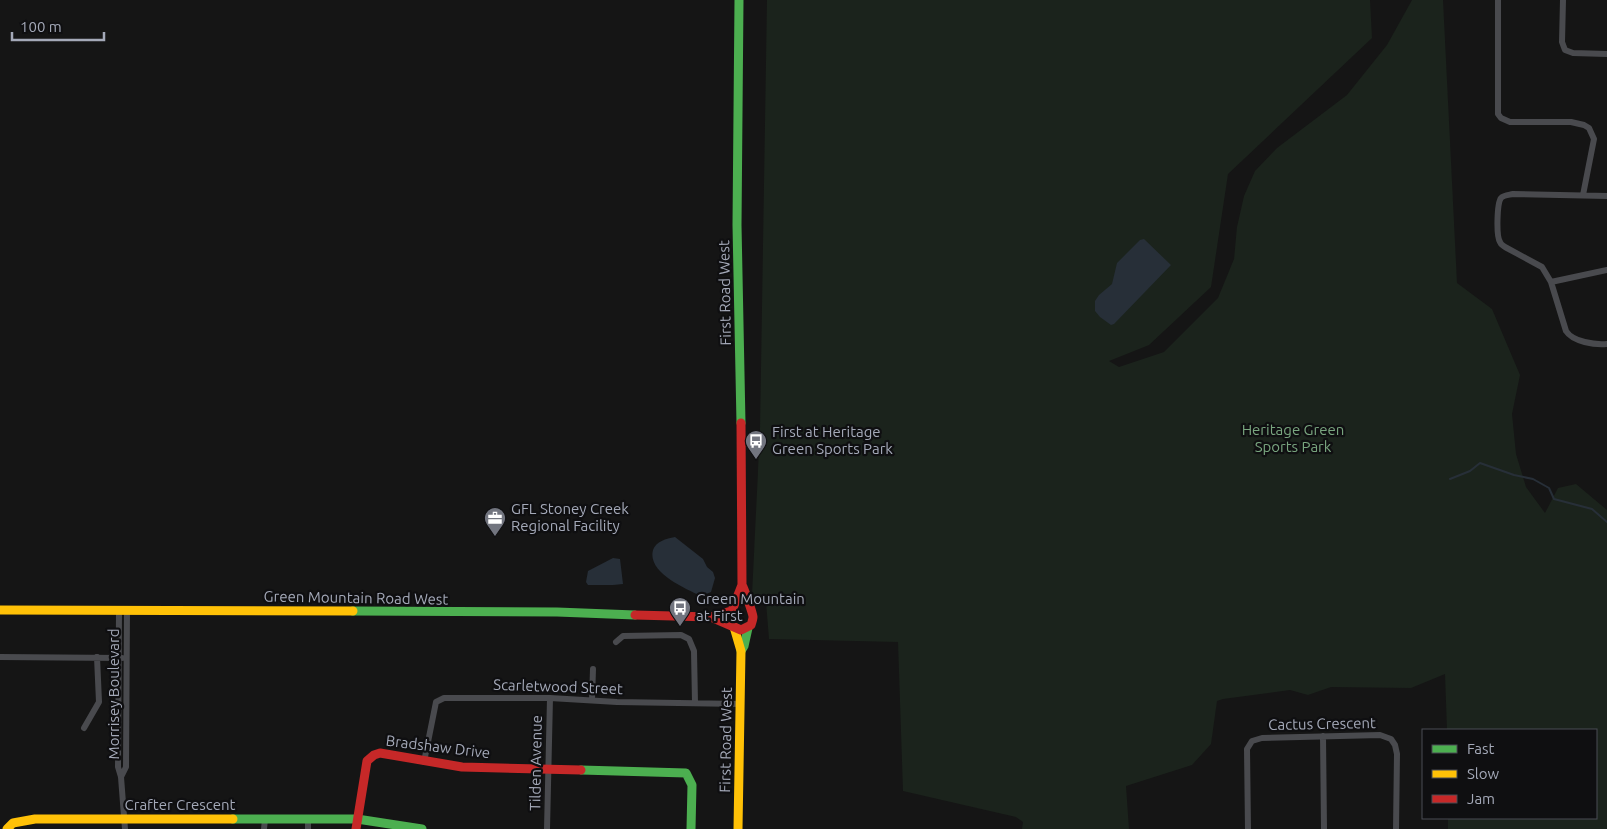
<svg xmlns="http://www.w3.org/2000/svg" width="1607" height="829" viewBox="0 0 1607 829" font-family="Ubuntu,sans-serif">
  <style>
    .green { fill: #1b231c }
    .water { fill: #272f38 }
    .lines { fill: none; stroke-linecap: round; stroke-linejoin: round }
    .stream { stroke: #272f38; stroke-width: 2 }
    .street { stroke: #494a4e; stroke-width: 6 }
    .fast { stroke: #4caf50; stroke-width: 9 }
    .slow { stroke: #ffc107; stroke-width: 9 }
    .jam { stroke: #c62828; stroke-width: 9 }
    .labels { text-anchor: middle; stroke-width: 4.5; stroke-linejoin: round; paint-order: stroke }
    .street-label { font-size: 15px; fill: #a4a9b8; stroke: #0f0f11 }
    .park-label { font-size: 15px; fill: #79a57f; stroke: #0f0f11 }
    .poi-label { font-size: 15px; fill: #a4a9b8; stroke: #0f0f11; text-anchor: start }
  </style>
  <rect width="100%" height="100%" fill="#151515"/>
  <path class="green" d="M 767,0 L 1370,0 L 1372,38 L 1228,174 L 1211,287 L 1149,345 L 1109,361 L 1119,367 L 1164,352 L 1218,298 L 1234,259 L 1237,227 L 1244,196 L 1255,171 L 1277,148 L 1347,95 L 1387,45 L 1412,0 L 1443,0 L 1457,283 L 1492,309 L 1520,375 L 1512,414 L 1516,454 L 1526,487 L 1545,513 L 1558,488 L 1576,484 L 1607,510 L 1607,829 L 1448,829 L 1448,818 L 1596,818 L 1596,730 L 1447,730 L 1445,674 L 1411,688 L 1331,687 L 1308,695 L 1290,690 L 1223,699 L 1217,701 L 1211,744 L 1192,765 L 1126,786 L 1129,829 L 1022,829 L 1023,822 L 1016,817 L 903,791 L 898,642 L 769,639 L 766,602 L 752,595 L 760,429 Z"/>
  <path class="water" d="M 1144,239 L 1171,265 L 1114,324 L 1111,325 L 1100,317 L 1095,311 L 1095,301 L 1099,295 L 1112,284 L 1117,263 L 1140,240 Z
    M 675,537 L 703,559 L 707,567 L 713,572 L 715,578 L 711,592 L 701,596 C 684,588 647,572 653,550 C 656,541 666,539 675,537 Z
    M 613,558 L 620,559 L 623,584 L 613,585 L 588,585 L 586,582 L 588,571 Z"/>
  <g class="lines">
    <path class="stream" d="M 1450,479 L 1470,471 L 1480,463 L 1514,475 L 1533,479 L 1549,488 L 1554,499 L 1592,509 L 1607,522"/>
    <path class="street" d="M 1498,0 L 1498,114 L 1501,118 L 1510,122 L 1571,122 L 1584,125 L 1589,128 L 1594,139 L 1583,195
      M 1563,0 L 1562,42 L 1565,50 L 1573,53 L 1607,54
      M 1607,196 L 1513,194 C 1509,195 1504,195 1501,198 C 1497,203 1496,236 1500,242 C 1501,245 1503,245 1505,247 L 1542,267 L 1551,282 L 1566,331 C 1573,342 1595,345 1607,344
      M 1551,282 L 1607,270
      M 119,611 L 118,767 L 121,777 L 125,829
      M 616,642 L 623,636 L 681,635 L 689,639 L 694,651 L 695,703
      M 0,657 L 122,658
      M 592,700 L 593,669
      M 84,728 L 99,702 L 97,657
      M 1323,736 L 1324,829
      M 424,762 L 436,702 L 444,698 L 550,698 L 617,702 L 740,704
      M 121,777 L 126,767 L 127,611
      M 264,829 L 265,819
      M 308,829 L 308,818
      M 547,829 L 550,698
      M 1248,829 L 1247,749 L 1252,741 L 1262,738 L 1380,735 L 1391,739 L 1395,745 L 1397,754 L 1396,829"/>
    <path class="fast" d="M 739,0 L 737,225 L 741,423
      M 353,611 L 557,612 L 635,615
      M 741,651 L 744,646 L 748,628
      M 581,770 L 686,773 L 692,785 L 691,829
      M 233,819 L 357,819 L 422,829"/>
    <path class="slow" d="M 0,610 L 353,611
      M 734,627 L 741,651 L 738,829
      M 7,829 L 13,823 L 35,819 L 233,819"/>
    <path class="jam" d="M 733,608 L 742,585 L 741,423
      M 635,615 L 711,617 L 741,630 L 751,625 C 752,622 753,619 753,617 C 753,614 744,588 742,585
      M 711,617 L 731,611
      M 356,829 L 367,761 L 374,755 L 380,753 L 462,767 L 581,770"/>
  </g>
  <defs>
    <g id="bus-pin" transform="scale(1.125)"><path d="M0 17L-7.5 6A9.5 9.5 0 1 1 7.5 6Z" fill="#72757f" stroke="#0f0f11"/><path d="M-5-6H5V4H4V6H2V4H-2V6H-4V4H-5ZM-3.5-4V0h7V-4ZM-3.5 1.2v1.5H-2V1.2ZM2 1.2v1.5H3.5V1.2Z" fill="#fff"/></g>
    <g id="office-pin" transform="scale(1.125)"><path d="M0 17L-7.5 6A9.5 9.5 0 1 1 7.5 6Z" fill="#72757f" stroke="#0f0f11"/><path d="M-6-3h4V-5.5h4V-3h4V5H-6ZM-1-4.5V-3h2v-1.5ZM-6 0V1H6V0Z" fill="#fff"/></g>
  </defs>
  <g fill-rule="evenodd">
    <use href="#bus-pin" x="756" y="441"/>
    <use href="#office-pin" x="495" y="518"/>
    <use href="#bus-pin" x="680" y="608"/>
  </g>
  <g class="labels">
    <g class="street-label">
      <text transform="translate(725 293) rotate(-91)" y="5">First Road West</text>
      <text transform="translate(356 598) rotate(1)" y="5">Green Mountain Road West</text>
      <text transform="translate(558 687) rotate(2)" y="5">Scarletwood Street</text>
      <text transform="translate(114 694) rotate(-90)" y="5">Morrisey Boulevard</text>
      <text transform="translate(1322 724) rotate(-1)" y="5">Cactus Crescent</text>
      <text transform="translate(726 740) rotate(-89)" y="5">First Road West</text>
      <text transform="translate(438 747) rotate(7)" y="5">Bradshaw Drive</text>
      <text transform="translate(536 763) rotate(-89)" y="5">Tilden Avenue</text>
      <text x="180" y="810">Crafter Crescent</text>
    </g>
    <g class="park-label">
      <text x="1293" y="435">Heritage Green<tspan x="1293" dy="17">Sports Park</tspan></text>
    </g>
    <g class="poi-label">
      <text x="772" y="437">First at Heritage<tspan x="772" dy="17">Green Sports Park</tspan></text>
      <text x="511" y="514">GFL Stoney Creek<tspan x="511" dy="17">Regional Facility</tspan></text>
      <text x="696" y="604">Green Mountain<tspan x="696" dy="17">at First</tspan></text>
    </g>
  </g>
  <rect x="1422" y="729" width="175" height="90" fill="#0f0f11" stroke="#4b4d54"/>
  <rect x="1432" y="745" width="25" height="8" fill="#4caf50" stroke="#4b4d54"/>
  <text x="1467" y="754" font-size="15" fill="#a4a9b8">Fast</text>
  <rect x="1432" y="770" width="25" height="8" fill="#ffc107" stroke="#4b4d54"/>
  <text x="1467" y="779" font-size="15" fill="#a4a9b8">Slow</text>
  <rect x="1432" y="795" width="25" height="8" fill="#c62828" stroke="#4b4d54"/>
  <text x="1467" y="804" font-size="15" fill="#a4a9b8">Jam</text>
  <path d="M12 32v8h92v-8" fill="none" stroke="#a4a9b8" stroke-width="2.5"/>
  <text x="20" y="32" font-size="15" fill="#a4a9b8" stroke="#0f0f11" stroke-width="4" paint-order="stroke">100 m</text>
</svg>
